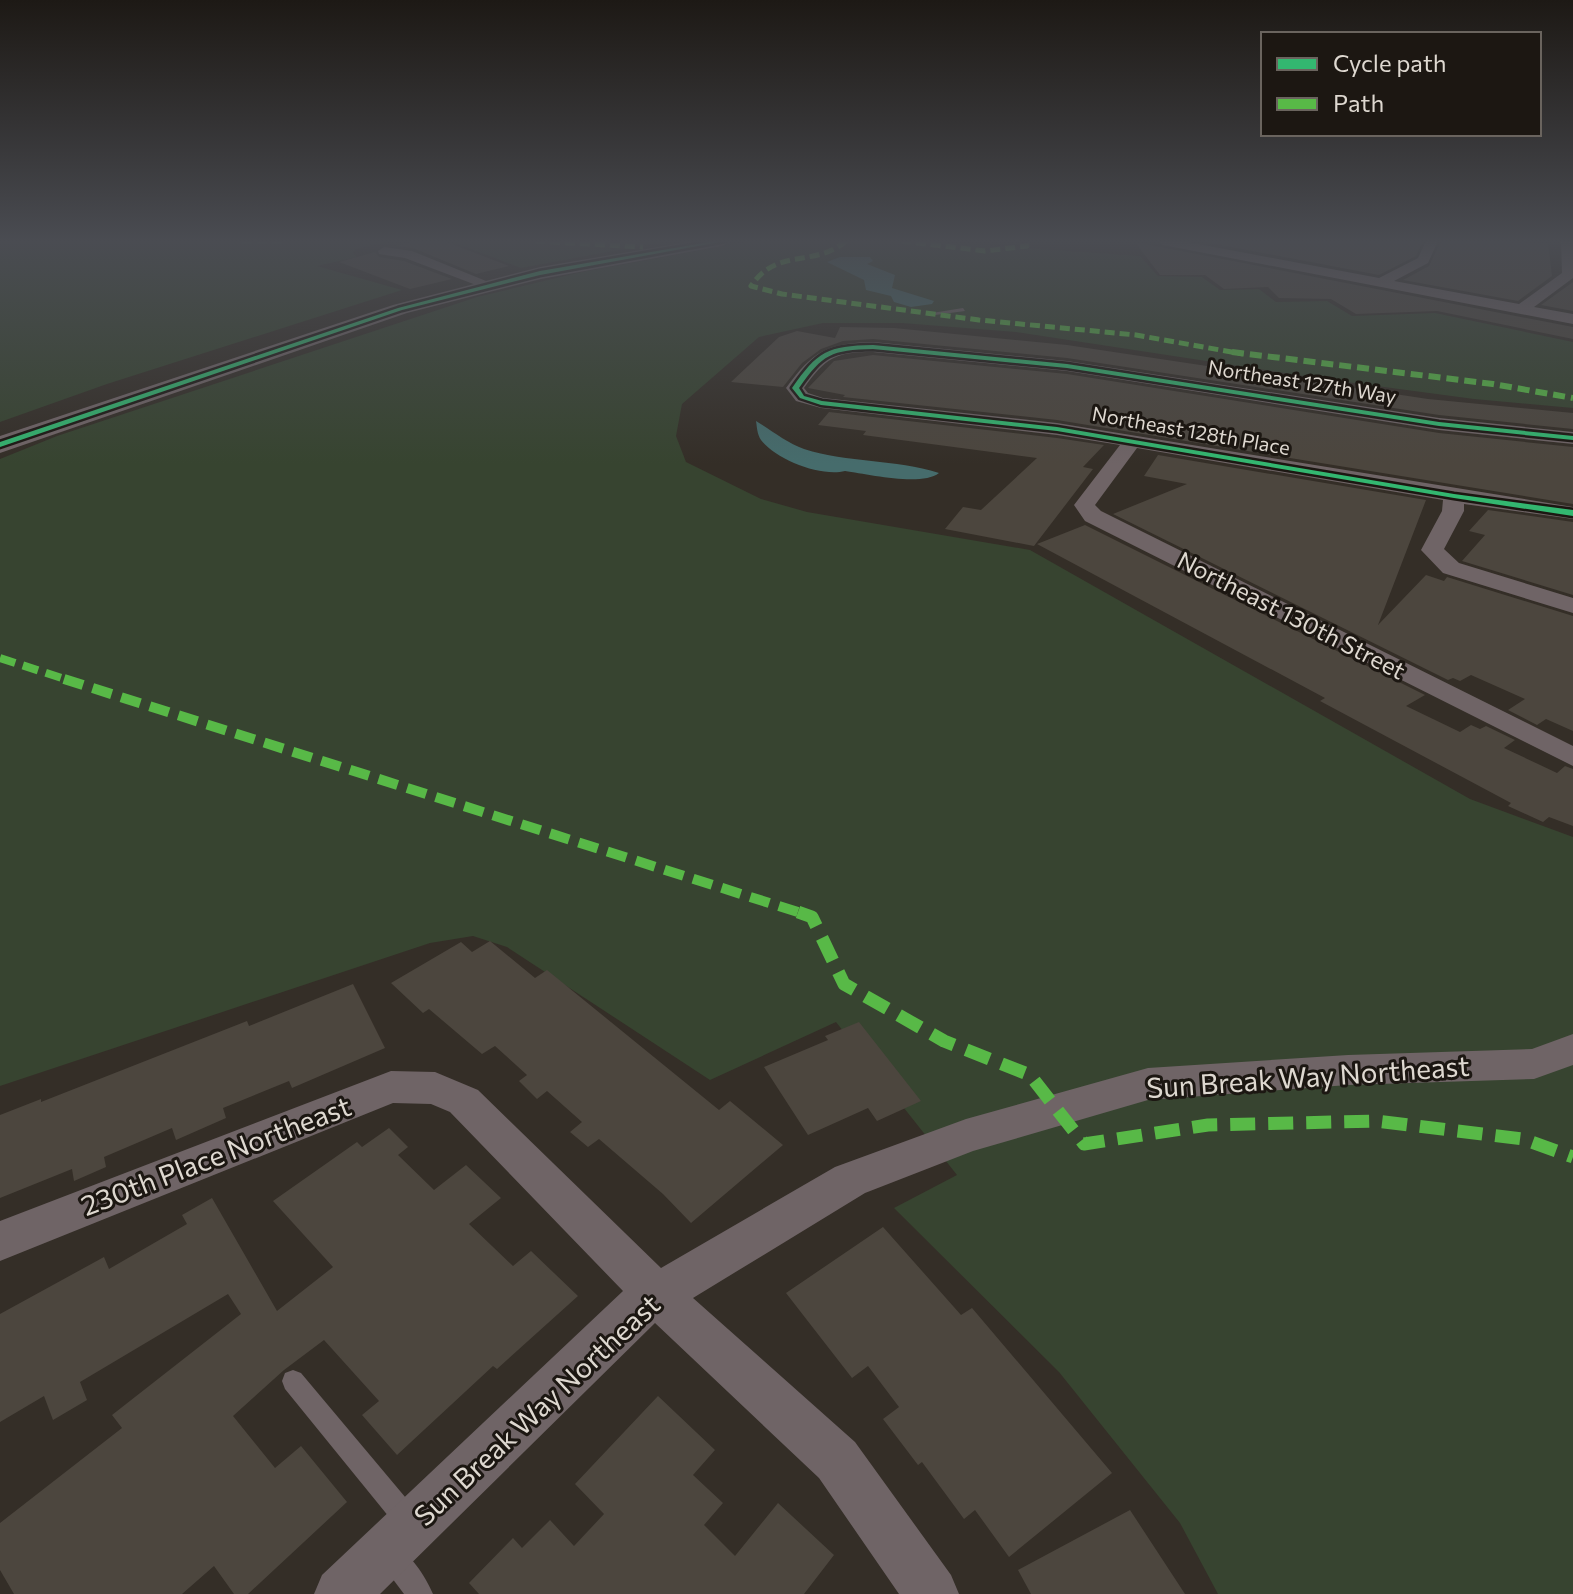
<svg xmlns="http://www.w3.org/2000/svg" width="1573" height="1594" viewBox="0 0 1573 1594" font-family="Commissioner,sans-serif">
  <style>
    .green { fill: #374430 }
    .water { fill: #466c6c }
    .building { fill: #4c463e }
    .lines { fill: none; stroke-linecap: round; stroke-linejoin: round }
    .lane { fill: #6f6466; fill-rule: evenodd }
    .street { fill: #6f6466; fill-rule: evenodd }
    .secondary { fill: #716567; fill-rule: evenodd }
    .quiet-far4 { stroke: #58b947; stroke-width: 5; stroke-dasharray: 10 5; stroke-linecap: butt }
    .quiet-far3 { stroke: #58b947; stroke-width: 6; stroke-dasharray: 12 6; stroke-linecap: butt }
    .quiet-far2 { stroke: #58b947; stroke-width: 8; stroke-dasharray: 16 8; stroke-linecap: butt }
    .quiet-far1 { stroke: #58b947; stroke-width: 10; stroke-dasharray: 20 10; stroke-linecap: butt }
    .quiet { stroke: #58b947; stroke-width: 13; stroke-dasharray: 25 13; stroke-linecap: butt }
    .cycleway-casing { stroke: #1c1712; stroke-width: 5 }
    .cycleway { fill: #33b770; fill-rule: evenodd }
    .labels { text-anchor: middle; stroke-width: 6; stroke-linejoin: round; paint-order: stroke }
    .far-street-label { font-size: 20px; fill: #ded8d0; stroke: #1c1712 }
    .street-label { font-size: 24px; fill: #ded8d0; stroke: #1c1712 }
    .near-street-label { font-size: 28px; fill: #ded8d0; stroke: #1c1712 }
  </style>
  <rect width="100%" height="100%" fill="#342e27"/>
  <path class="green" d="M 0,241 L 393,241 L 356,249 L 353,253 L 357,257 L 317,266 L 402,290 L 107,384 L 0,422 Z
    M 450,241 L 667,241 L 521,268 Z
    M 751,241 L 928,241 L 1140,256 L 1158,276 L 1202,277 L 1220,290 L 1259,289 L 1276,302 L 1327,301 L 1352,316 L 1435,313 L 1573,342 L 1573,408 L 1474,399 L 1324,379 L 1016,332 L 902,323 L 823,323 L 759,337 L 682,404 L 676,436 L 686,462 L 761,499 L 807,512 L 1030,550 L 1470,799 L 1573,837 L 1573,1594 L 1218,1594 L 1180,1523 L 1059,1372 L 894,1208 L 957,1175 L 836,1022 L 710,1080 L 507,947 L 473,936 L 430,943 L 0,1086 L 0,459 L 57,436 L 477,297 L 582,272 Z"/>
  <path class="water" d="M 840,257 L 870,257 L 873,261 L 867,264 L 895,275 L 892,288 L 934,301 L 932,304 L 911,307 L 894,302 L 891,296 L 866,290 L 864,280 L 827,262 Z
    M 756,421 C 771,430 787,443 804,449 C 848,463 895,459 939,473 C 921,487 868,474 845,471 C 821,477 776,460 761,440 C 757,434 757,427 756,421 Z"/>
  <path class="building" d="M 415,241 L 444,241 L 509,266 L 476,274 L 413,248 L 396,246 Z
    M 1200,241 L 1423,241 L 1416,256 L 1379,275 Z
    M 1441,241 L 1548,243 L 1552,276 L 1518,301 L 1403,280 L 1429,266 Z
    M 1135,242 L 1573,327 L 1573,339 L 1437,311 L 1356,314 L 1331,299 L 1279,298 L 1268,287 L 1224,289 L 1205,275 L 1160,275 Z
    M 375,252 L 379,257 L 404,261 L 452,279 L 410,289 L 339,262 Z
    M 1573,282 L 1573,311 L 1541,305 Z
    M 840,327 L 894,328 L 1067,345 L 1428,399 L 1573,413 L 1573,429 L 1439,415 L 1067,358 L 873,339 L 843,341 L 821,349 L 802,363 L 783,387 L 731,382 L 779,337 L 797,331 L 835,338 Z
    M 873,355 L 1067,374 L 1439,433 L 1573,447 L 1573,504 L 1057,420 L 843,397 L 845,395 L 808,388 L 834,361 Z
    M 829,412 L 1057,438 L 1104,445 L 1083,467 L 1093,469 L 1034,546 L 945,529 L 963,507 L 981,510 L 1037,458 L 863,435 L 866,431 L 818,425 Z
    M 1158,455 L 1426,500 L 1378,625 L 1426,575 L 1444,581 L 1447,577 L 1573,616 L 1573,731 L 1546,719 L 1537,725 L 1508,710 L 1525,699 L 1471,675 L 1460,681 L 1453,678 L 1448,680 L 1113,514 L 1187,484 L 1144,476 Z
    M 1488,510 L 1573,522 L 1573,595 L 1462,561 L 1485,535 L 1469,531 Z
    M 1085,525 L 1425,695 L 1406,706 L 1460,732 L 1471,725 L 1480,729 L 1486,726 L 1515,740 L 1504,748 L 1538,764 L 1557,773 L 1565,766 L 1573,769 L 1573,826 L 1549,817 L 1543,822 L 1508,806 L 1511,803 L 1320,701 L 1325,698 L 1037,544 Z
    M 490,941 L 535,978 L 547,970 L 719,1110 L 730,1101 L 783,1145 L 691,1223 L 663,1194 L 599,1139 L 588,1147 L 570,1132 L 582,1122 L 547,1091 L 537,1099 L 519,1081 L 527,1075 L 495,1046 L 482,1054 L 429,1009 L 423,1013 L 391,983 L 461,942 L 472,952 Z
    M 353,984 L 385,1048 L 292,1088 L 289,1081 L 223,1108 L 226,1118 L 176,1140 L 172,1128 L 104,1157 L 106,1167 L 74,1181 L 72,1169 L 0,1198 L 0,1115 L 41,1099 L 41,1102 L 247,1021 L 249,1026 Z
    M 859,1022 L 921,1101 L 877,1121 L 868,1108 L 808,1135 L 764,1067 L 828,1040 L 825,1036 Z
    M 389,1128 L 408,1147 L 398,1155 L 434,1190 L 466,1165 L 501,1198 L 469,1224 L 513,1266 L 531,1251 L 578,1296 L 497,1369 L 493,1366 L 397,1455 L 362,1415 L 379,1401 L 324,1340 L 284,1370 L 233,1416 L 275,1468 L 301,1446 L 347,1502 L 248,1594 L 234,1594 L 214,1566 L 182,1594 L 14,1594 L 0,1570 L 0,1523 L 122,1428 L 112,1415 L 241,1314 L 228,1294 L 80,1382 L 87,1400 L 53,1420 L 44,1396 L 0,1422 L 0,1314 L 104,1257 L 109,1269 L 187,1224 L 182,1215 L 212,1198 L 277,1311 L 333,1267 L 273,1201 L 357,1142 L 362,1147 Z
    M 883,1227 L 961,1315 L 972,1308 L 1112,1473 L 1009,1557 L 975,1510 L 964,1519 L 922,1462 L 918,1465 L 883,1419 L 899,1407 L 868,1366 L 852,1378 L 786,1293 Z
    M 658,1396 L 715,1450 L 693,1475 L 723,1503 L 704,1525 L 735,1556 L 778,1503 L 834,1555 L 804,1594 L 479,1594 L 469,1583 L 513,1538 L 522,1548 L 550,1520 L 574,1546 L 604,1514 L 575,1484 Z
    M 1130,1510 L 1185,1594 L 1031,1594 L 1018,1570 Z"/>
  <g class="lines">
    <path class="lane" d="M 963,308 L 965,311 L 935,315 L 932,313 Z
      M 293,1370 L 301,1373 L 416,1510 L 419,1519 L 416,1528 L 407,1531 L 398,1528 L 285,1389 L 282,1381 L 285,1373 Z
      M 392,1544 C 409,1551 426,1577 433,1594 L 404,1594 L 383,1566 L 379,1557 L 383,1548 Z"/>
    <path class="street" d="M 1157,241 L 1182,241 L 1379,278 L 1418,258 L 1426,241 L 1438,241 L 1428,263 L 1394,281 L 1519,304 L 1562,273 L 1561,241 L 1573,241 L 1573,278 L 1534,307 L 1573,314 L 1573,324 L 1163,245 Z
      M 384,247 L 412,251 L 496,285 L 484,288 L 405,258 L 379,254 L 378,251 Z
      M 873,342 L 1067,361 L 1439,418 L 1573,432 L 1573,444 L 1439,430 L 1067,371 L 873,352 C 836,352 826,357 804,388 L 808,393 L 823,398 L 1057,423 L 1573,507 L 1573,519 L 1464,504 L 1464,511 L 1444,549 L 1459,563 L 1573,598 L 1573,613 L 1443,573 L 1421,550 L 1442,511 L 1443,500 L 1137,448 L 1095,505 L 1101,511 L 1573,746 L 1573,766 L 1085,521 L 1074,505 L 1120,445 L 1057,435 L 821,408 L 796,401 L 786,388 C 813,351 827,343 873,342 Z
      M 1573,1034 L 1573,1065 L 1534,1079 L 1348,1085 L 1148,1100 L 973,1151 L 865,1193 L 693,1298 L 855,1442 L 951,1575 L 959,1594 L 899,1594 L 819,1478 L 655,1323 L 380,1594 L 314,1594 L 322,1575 L 623,1291 L 450,1112 L 431,1104 L 393,1103 L 0,1261 L 0,1221 L 391,1071 L 435,1072 L 478,1090 L 661,1268 L 835,1167 L 966,1119 L 1148,1068 L 1348,1055 L 1532,1049 Z"/>
    <path class="secondary" d="M 693,241 L 731,241 L 722,246 L 541,279 L 407,313 L 0,453 L 0,436 L 393,305 L 540,267 Z"/>
    <path class="quiet-far4" d="M 242,241 L 285,241
      M 535,241 L 643,247
      M 846,241 C 814,268 777,247 751,286 L 782,294 L 979,320 L 1136,335 L 1243,354
      M 901,241 L 985,251 L 1027,246 L 1026,241"/>
    <path class="quiet-far3" d="M 1232,352 L 1493,384 L 1573,398"/>
    <path class="quiet-far2" d="M 0,658 L 71,681"/>
    <path class="quiet-far1" d="M 64,679 L 804,914"/>
    <path class="quiet" d="M 798,912 L 812,917 L 844,984 L 944,1041 L 1030,1075 L 1084,1144 L 1208,1125 L 1376,1121 L 1523,1139 L 1573,1157"/>
    <g class="cycleway-casing">
      <path id="cycleway" d="M 715,241 L 725,241 L 540,275 L 402,310 L 0,447 L 0,442 L 398,308 L 540,271 Z
        M 873,345 L 1067,364 L 1439,422 L 1573,436 L 1573,440 L 1439,426 L 1067,368 L 873,349 C 831,350 823,354 799,388 L 804,396 L 822,401 L 1057,427 L 1454,494 L 1573,510 L 1573,516 L 1454,498 L 1057,431 L 821,405 L 800,398 L 792,388 C 818,351 827,346 873,345 Z"/>
    </g>
    <use href="#cycleway" class="cycleway"/>
  </g>
  <linearGradient id="sky" x2="0" y2="1"><stop stop-color="#1d1915"/><stop offset="0.52" stop-color="#4a4c52"/><stop offset="1" stop-color="#4a4c52" stop-opacity="0"/></linearGradient>
  <rect width="1573" height="464" fill="url(#sky)"/>
  <g class="labels">
    <g class="far-street-label">
      <text transform="translate(1302 382) rotate(9)" y="7">Northeast 127th Way</text>
      <text transform="translate(1191 431) rotate(10)" y="7">Northeast 128th Place</text>
    </g>
    <g class="street-label">
      <text transform="translate(1291 616) rotate(27)" y="8">Northeast 130th Street</text>
    </g>
    <g class="near-street-label">
      <text transform="translate(1308 1077) rotate(-4)" y="10">Sun Break Way Northeast</text>
      <text transform="translate(216 1156) rotate(-21)" y="10">230th Place Northeast</text>
      <text transform="translate(537 1410) rotate(-43)" y="10">Sun Break Way Northeast</text>
    </g>
  </g>
  <rect x="1261" y="32" width="280" height="104" fill="#1c1712" stroke="#6a645e" stroke-width="2"/>
  <rect x="1277" y="58" width="40" height="12" fill="#33b770" stroke="#6a645e" stroke-width="2"/>
  <text x="1333" y="72" font-size="24" fill="#ded8d0">Cycle path</text>
  <rect x="1277" y="98" width="40" height="12" fill="#58b947" stroke="#6a645e" stroke-width="2"/>
  <text x="1333" y="112" font-size="24" fill="#ded8d0">Path</text>
</svg>
